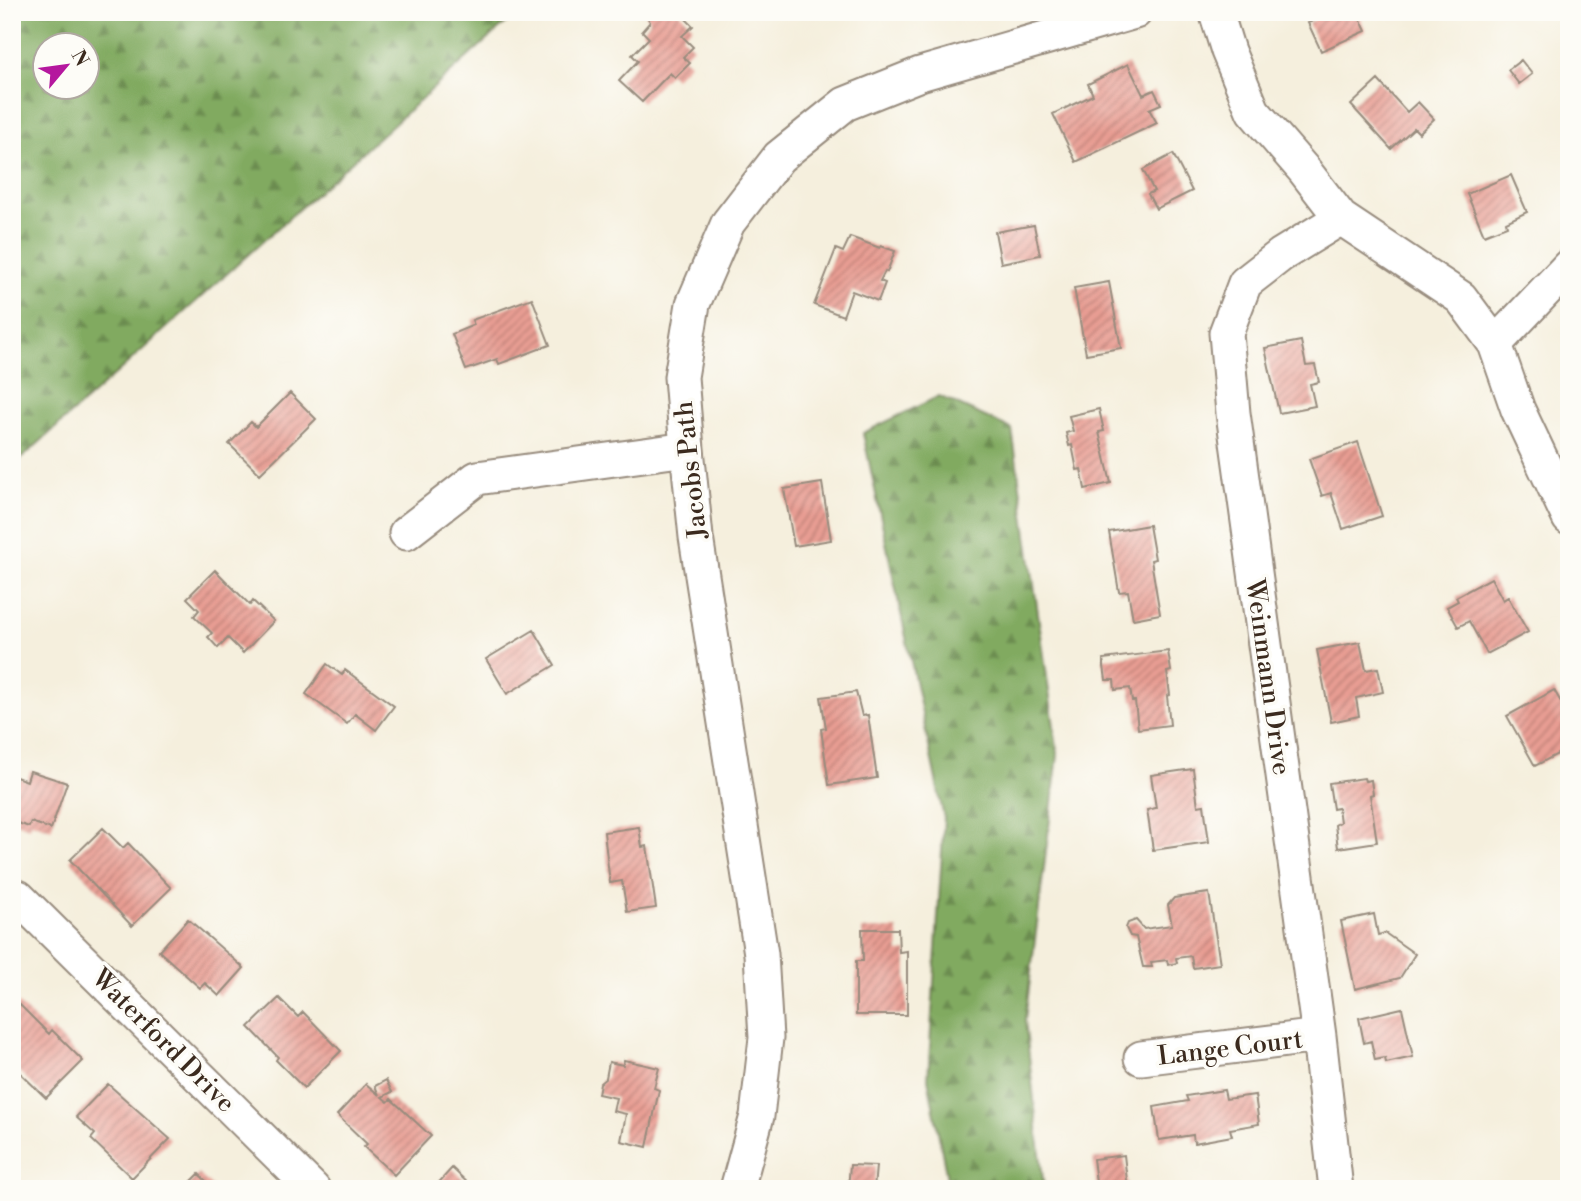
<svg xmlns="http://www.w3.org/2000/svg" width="1581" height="1201" viewBox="0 0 1581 1201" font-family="'Libre Bodoni',serif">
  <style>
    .forest { fill: url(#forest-firs); stroke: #5e6a3f; stroke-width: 2; fill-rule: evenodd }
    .building { fill: url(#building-hatch) }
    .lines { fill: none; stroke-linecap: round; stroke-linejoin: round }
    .minor-casing { stroke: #988c7e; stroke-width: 37 }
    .minor { stroke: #fff; stroke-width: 33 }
    .labels { text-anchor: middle; stroke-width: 7; stroke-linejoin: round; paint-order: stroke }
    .street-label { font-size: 26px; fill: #3b2a1e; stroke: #fdfcf7 }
  </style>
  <defs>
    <pattern id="forest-firs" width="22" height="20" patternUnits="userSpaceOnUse" patternTransform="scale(1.75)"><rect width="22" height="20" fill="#81aa60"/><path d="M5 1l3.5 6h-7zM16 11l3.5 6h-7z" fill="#6b8b4f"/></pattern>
    <pattern id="building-hatch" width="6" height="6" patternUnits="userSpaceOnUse" patternTransform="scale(1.75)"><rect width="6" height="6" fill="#e89d93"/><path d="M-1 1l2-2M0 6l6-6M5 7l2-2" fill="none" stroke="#bd8077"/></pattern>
  </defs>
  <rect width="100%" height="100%" fill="#fdfcf7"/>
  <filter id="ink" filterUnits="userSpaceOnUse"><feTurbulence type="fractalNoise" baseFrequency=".0143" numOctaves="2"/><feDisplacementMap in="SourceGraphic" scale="14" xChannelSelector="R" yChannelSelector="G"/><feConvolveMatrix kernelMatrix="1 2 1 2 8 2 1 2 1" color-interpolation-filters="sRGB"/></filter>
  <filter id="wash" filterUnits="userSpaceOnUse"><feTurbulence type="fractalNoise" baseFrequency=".00686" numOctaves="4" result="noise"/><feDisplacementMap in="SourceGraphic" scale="28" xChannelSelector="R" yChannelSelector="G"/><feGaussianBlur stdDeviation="1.57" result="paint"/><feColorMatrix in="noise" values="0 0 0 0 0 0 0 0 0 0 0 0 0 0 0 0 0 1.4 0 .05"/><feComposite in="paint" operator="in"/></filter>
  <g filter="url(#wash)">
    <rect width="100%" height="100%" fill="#f5efdd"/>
    <path class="forest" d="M 12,12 L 518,12 L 12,467 ZM 46,46 L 88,46 L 88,88 L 46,88 Z
      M 939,396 L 1012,429 L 1058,755 L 1025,1020 L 1044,1189 L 949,1189 L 928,1079 L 944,818 L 863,433 Z"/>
    <g id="blocks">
      <path class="building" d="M 645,12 L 679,12 L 693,26 L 682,36 L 693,47 L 683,57 L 690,63 L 675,78 L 670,73 L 642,102 L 619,81 L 638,61 L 632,55 L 649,38 L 642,31 L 650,22 Z
        M 1311,12 L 1351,12 L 1352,15 L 1357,12 L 1366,31 L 1321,51 L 1308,23 L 1315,20 Z
        M 1521,60 L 1532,74 L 1519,84 L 1508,70 Z
        M 1128,64 L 1143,95 L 1154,90 L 1161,104 L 1149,109 L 1157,123 L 1076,162 L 1053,114 L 1093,95 L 1088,84 Z
        M 1378,80 L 1407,112 L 1418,102 L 1434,119 L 1419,133 L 1414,128 L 1391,149 L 1351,105 Z
        M 1173,154 L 1192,191 L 1156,209 L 1148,194 L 1154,191 L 1143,170 Z
        M 1511,175 L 1527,212 L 1506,222 L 1507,226 L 1484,235 L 1467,194 Z
        M 1034,225 L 1040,255 L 1001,263 L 995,232 Z
        M 850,237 L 880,248 L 881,246 L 895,251 L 887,272 L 885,271 L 880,281 L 885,283 L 878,301 L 852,291 L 843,316 L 814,305 L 836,249 L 843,252 Z
        M 1109,282 L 1121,348 L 1086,354 L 1074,288 Z
        M 532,298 L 550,345 L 499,364 L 497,359 L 466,370 L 452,334 L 474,325 L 472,320 Z
        M 1301,341 L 1306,366 L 1315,365 L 1319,382 L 1310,384 L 1315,406 L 1279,413 L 1265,348 Z
        M 290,393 L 316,419 L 260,474 L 229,444 L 251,422 L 256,427 Z
        M 1099,409 L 1104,431 L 1099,432 L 1111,483 L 1085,489 L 1081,469 L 1077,470 L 1072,445 L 1069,446 L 1066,433 L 1073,431 L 1069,416 Z
        M 1358,442 L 1382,516 L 1343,529 L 1331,493 L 1322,496 L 1309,459 Z
        M 822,483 L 831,540 L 794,546 L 784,489 Z
        M 1149,525 L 1155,559 L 1151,560 L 1160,614 L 1133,619 L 1128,591 L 1119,592 L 1109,532 Z
        M 215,570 L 250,605 L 253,601 L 274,621 L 243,653 L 228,638 L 218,648 L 208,637 L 212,633 L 194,616 L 199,610 L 187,598 Z
        M 1491,578 L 1503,600 L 1508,597 L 1528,632 L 1487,654 L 1469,621 L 1458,627 L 1447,607 L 1458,601 L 1456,597 Z
        M 534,630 L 555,665 L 507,694 L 486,659 Z
        M 1360,642 L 1366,670 L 1378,668 L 1383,692 L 1356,698 L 1359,716 L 1331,722 L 1317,650 Z
        M 1168,651 L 1171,671 L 1167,672 L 1170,695 L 1167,696 L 1170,725 L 1138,729 L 1135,701 L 1132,701 L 1130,688 L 1115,690 L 1114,680 L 1106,680 L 1103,659 Z
        M 327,664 L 342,675 L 345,670 L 394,706 L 376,730 L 355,714 L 347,724 L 306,694 Z
        M 1554,690 L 1569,716 L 1569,748 L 1535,766 L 1507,716 Z
        M 856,692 L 862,716 L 868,715 L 877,778 L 829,785 L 821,729 L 826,728 L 821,697 Z
        M 1193,769 L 1198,806 L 1204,805 L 1209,842 L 1153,850 L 1147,810 L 1156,808 L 1151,775 Z
        M 30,771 L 67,783 L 51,829 L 31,822 L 29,827 L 12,821 L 12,780 L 14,781 L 16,777 L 27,781 Z
        M 1364,778 L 1365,781 L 1371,780 L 1373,794 L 1370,795 L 1377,842 L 1338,848 L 1335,825 L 1340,822 L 1338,808 L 1333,809 L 1329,783 Z
        M 639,827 L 642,847 L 647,846 L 656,908 L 627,912 L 622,881 L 610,883 L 604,832 Z
        M 103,828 L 123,848 L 128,843 L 171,888 L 132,926 L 70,860 Z
        M 1209,893 L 1220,964 L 1193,968 L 1191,956 L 1176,958 L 1177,963 L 1168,965 L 1167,960 L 1151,962 L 1152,967 L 1143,967 L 1136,937 L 1130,936 L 1126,928 L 1128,923 L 1136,920 L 1144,929 L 1172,925 L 1168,905 L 1174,898 Z
        M 1374,914 L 1378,935 L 1385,933 L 1415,954 L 1400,978 L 1355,989 L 1341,921 Z
        M 188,919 L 244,968 L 219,996 L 205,983 L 200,988 L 159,951 Z
        M 862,929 L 898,929 L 899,952 L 907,951 L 907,1015 L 856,1015 L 856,961 L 863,961 Z
        M 279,998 L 298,1017 L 303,1012 L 341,1051 L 304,1088 L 276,1060 L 278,1057 L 249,1027 Z
        M 19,1004 L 49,1034 L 52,1030 L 83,1061 L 46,1098 L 12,1065 L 12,1010 Z
        M 1402,1008 L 1413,1057 L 1386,1063 L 1385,1058 L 1375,1060 L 1371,1041 L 1364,1043 L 1359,1018 Z
        M 624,1060 L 659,1068 L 654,1088 L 659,1090 L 647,1147 L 621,1141 L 626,1114 L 613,1111 L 616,1098 L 598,1094 L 600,1083 L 606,1078 L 609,1062 L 623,1065 Z
        M 386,1080 L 392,1092 L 382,1097 L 388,1102 L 391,1099 L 431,1136 L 394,1175 L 364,1147 L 367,1144 L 337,1115 L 366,1084 L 379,1095 L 375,1086 Z
        M 108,1084 L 170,1139 L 132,1178 L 91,1139 L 95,1134 L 76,1117 Z
        M 1224,1090 L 1226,1099 L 1255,1095 L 1259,1124 L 1230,1129 L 1232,1136 L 1194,1143 L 1193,1135 L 1159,1140 L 1154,1107 L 1188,1101 L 1186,1096 Z
        M 1124,1155 L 1128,1189 L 1097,1189 L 1093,1159 Z
        M 850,1165 L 876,1166 L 874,1189 L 848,1189 Z
        M 452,1168 L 473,1188 L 477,1183 L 484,1189 L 433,1189 Z
        M 199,1174 L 214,1189 L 184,1189 Z"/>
    </g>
  </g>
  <g filter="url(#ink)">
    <use href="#blocks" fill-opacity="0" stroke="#988c7e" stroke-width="2"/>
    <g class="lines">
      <g class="minor-casing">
        <path id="minor" d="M 1216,12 L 1228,51 L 1253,111 L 1304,170 L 1341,218 L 1461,298 L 1495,344 L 1518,410 L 1569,518
          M 1495,344 L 1569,266
          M 406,533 L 477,478 L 687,449
          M 12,895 L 18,897 L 313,1189
          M 1141,1058 L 1319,1036
          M 737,1189 L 757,1116 L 766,1038 L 761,954 L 696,537 L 687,449 L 681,377 L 693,304 L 728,223 L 779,157 L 845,104 L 920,74 L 1135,12
          M 1336,1189 L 1319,1036 L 1233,413 L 1226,333 L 1245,283 L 1281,255 L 1341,218"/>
      </g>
      <use href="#minor" class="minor"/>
    </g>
  </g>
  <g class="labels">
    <g class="street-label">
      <text transform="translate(690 470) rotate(-96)" y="9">Jacobs Path</text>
      <text transform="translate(1269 677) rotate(82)" y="9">Weinmann Drive</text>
      <text transform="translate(164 1040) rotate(45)" y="9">Waterford Drive</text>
      <text transform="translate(1230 1047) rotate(-7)" y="9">Lange Court</text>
    </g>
  </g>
  <rect width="1581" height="1201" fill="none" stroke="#fdfcf7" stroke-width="42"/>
  <g transform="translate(66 66) rotate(61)"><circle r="33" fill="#fdfcf7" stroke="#afa8a0" stroke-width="2"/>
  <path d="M0-5L12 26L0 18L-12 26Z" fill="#b5179e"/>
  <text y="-10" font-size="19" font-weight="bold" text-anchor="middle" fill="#3b2a1e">N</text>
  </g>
</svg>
